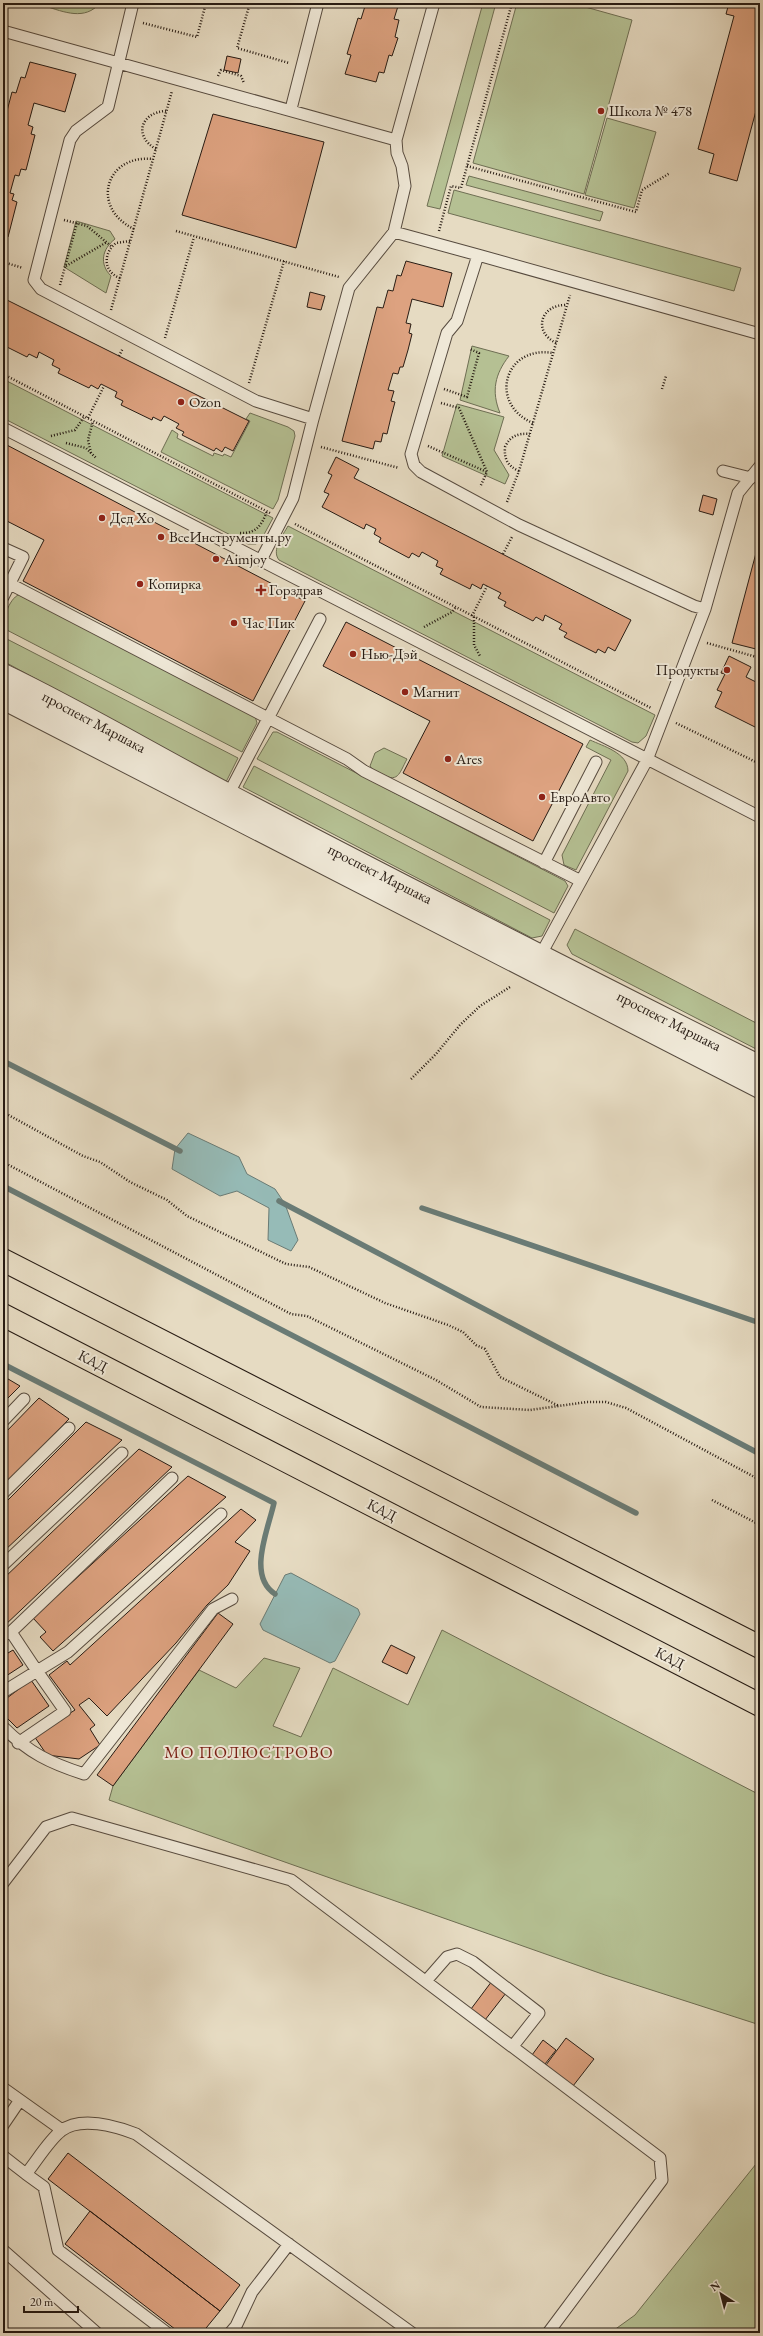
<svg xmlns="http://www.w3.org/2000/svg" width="763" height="2336" viewBox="0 0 763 2336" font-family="'EB Garamond',serif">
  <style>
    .green { fill: #b5c093; stroke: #6e6e53 }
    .water { fill: #96bbb7; stroke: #6a7b75 }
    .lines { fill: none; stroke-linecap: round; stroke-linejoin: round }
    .stream { stroke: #6a7b75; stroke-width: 5.5 }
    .building { fill: #dda280; stroke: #271b13 }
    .service-casing { stroke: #574b3f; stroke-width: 13 }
    .minor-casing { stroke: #574b3f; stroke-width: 24 }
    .motorway-casing { stroke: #271b13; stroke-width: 24 }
    .path { stroke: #271b13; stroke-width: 2.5; stroke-dasharray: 1 2; stroke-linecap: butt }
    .service { stroke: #efe8d7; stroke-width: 11 }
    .minor { stroke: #efe8d7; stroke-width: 22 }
    .motorway { stroke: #e6dbc2; stroke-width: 22 }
    .poi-dot { fill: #8f2418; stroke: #efe8d7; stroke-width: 1.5 }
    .labels { text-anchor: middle; stroke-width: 4; stroke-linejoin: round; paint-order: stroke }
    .poi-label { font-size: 15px; fill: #271b13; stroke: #efe8d7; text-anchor: start }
    .street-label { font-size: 15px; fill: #271b13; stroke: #efe8d7 }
    .quarter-label { font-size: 17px; letter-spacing: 1px; fill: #7a1f14; stroke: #efe8d7 }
  </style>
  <rect width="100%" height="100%" fill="#e6dbc2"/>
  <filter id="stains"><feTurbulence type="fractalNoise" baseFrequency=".005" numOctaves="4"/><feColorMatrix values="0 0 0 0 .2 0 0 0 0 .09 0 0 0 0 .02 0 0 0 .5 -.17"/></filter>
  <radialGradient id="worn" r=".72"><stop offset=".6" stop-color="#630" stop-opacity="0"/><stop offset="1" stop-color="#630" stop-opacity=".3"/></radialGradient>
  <path class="green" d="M 46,3 L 100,3 C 85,21 64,12 45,6 Z
    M 483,3 L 496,3 L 440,209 L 427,206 Z
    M 517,3 L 571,3 L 632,20 L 584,194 L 473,163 Z
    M 607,118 L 656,132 L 634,208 L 585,195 Z
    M 469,176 L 603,212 L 600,221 L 466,185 Z
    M 454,190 L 741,268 L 734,291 L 448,213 Z
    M 76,221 L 110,231 L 115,239 C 102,249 99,264 111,276 L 106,293 L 64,267 Z
    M 472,346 L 509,356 C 495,374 491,391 500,413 L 460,400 Z
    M 3,379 L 273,518 L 261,540 L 256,544 L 248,544 L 3,418 Z
    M 457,404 L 504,417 L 494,450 L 509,475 L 505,484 L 442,456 Z
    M 250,413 L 288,427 L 294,431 L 295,436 L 278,500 L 273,509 L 161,452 L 172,430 L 178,434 L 177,438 L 213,456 L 214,453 L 223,456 L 224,454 L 231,457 L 250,421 L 246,419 Z
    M 288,526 L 655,715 L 646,736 L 638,743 L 632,742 L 279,560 C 271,550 283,535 288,526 Z
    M 21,594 L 255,716 L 257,723 L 242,752 L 3,628 C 3,618 10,596 21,594 Z
    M 3,637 L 238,758 L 226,782 L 3,661 Z
    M 273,732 L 277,732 L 565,881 L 568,886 L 554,913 L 257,759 Z
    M 590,740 C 603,746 628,753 628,771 L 576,870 L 564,865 L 562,855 L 611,760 L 586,747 Z
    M 384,748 L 407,759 C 399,774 398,784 380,773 C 376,771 372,770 370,766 L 375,753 Z
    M 254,766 L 550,920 L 542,936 L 532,938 L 243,787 Z
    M 575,929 L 760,1025 L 760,1051 L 572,954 L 567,945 Z
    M 442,1630 L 760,1795 L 760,2025 L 605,1975 L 109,1800 L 113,1786 L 199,1670 L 236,1688 L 264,1658 L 300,1668 L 273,1726 L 301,1737 L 333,1668 L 408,1705 Z
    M 760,2159 L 760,2333 L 610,2333 L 635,2315 Z"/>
  <path class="water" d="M 188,1133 L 239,1157 L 247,1174 L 275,1189 L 285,1204 L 298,1240 L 291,1251 L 268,1240 L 269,1208 L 237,1191 L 220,1196 L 172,1169 L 175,1149 Z
    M 291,1573 L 358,1609 L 360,1614 L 335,1661 L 330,1663 L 263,1630 L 260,1624 L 285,1575 Z"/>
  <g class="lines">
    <path class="stream" d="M 3,1061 L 180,1151
      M 3,1186 L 636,1513
      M 279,1201 L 760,1454
      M 422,1208 L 760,1323
      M 3,1364 L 274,1503 C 268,1530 247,1576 275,1594"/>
  </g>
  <path class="building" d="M 366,3 L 399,3 L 394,19 L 399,20 L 395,37 L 398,38 L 392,56 L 389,55 L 384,73 L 379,72 L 376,82 L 345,74 L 351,55 L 347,54 L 358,18 L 361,19 Z
    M 729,3 L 760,3 L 760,96 L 737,181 L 709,173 L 714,154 L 698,149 L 734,16 L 726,14 Z
    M 227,56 L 241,59 L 238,73 L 224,70 Z
    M 30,62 L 76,74 L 65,112 L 34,103 L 28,125 L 33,127 L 31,134 L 35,135 L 26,170 L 21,169 L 19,176 L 15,175 L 10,193 L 14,194 L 12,200 L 17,202 L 8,237 L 3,235 L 3,109 L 7,111 L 12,92 L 16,93 L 21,77 L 25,78 Z
    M 213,114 L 324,142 L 296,248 L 182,215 Z
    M 406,261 L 452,273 L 443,307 L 412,299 L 406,323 L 411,324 L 409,333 L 412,334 L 408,350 L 403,367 L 400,367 L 398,374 L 393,373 L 388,390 L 394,391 L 391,401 L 395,402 L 391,417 L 387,434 L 383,433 L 381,442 L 375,441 L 373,449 L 342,441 L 377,307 L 383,308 L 388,290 L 393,291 L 397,275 L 401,276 Z
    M 310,292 L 325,296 L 321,310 L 307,307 Z
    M 3,298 L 249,421 L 233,451 L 225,447 L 222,452 L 216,448 L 214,451 L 182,435 L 184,432 L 176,428 L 179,424 L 164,416 L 161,421 L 153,417 L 152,420 L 121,405 L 123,401 L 115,397 L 117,392 L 101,384 L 98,389 L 91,385 L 89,388 L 58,373 L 60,369 L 52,365 L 54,360 L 39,352 L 37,358 L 29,354 L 27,357 L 3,345 Z
    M 3,443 L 305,601 L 253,701 L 23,581 L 44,540 L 3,519 Z
    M 336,457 L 359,469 L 354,478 L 631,620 L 615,651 L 608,647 L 605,653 L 598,649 L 596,653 L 564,637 L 567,633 L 559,629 L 562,624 L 545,615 L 543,621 L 536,617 L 533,621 L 504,606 L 506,602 L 498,598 L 501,593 L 483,584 L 481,589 L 472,584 L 470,589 L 440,574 L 443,569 L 436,566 L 438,561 L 422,552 L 419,557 L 412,553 L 409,558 L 379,542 L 381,538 L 374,534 L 376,529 L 366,524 L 364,529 L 322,507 L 329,494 L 324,492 L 332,475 L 328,473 Z
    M 703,495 L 717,499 L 713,515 L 699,511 Z
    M 760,538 L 760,650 L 732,643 Z
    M 346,622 L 583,744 L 533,841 L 403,773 L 430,721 L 323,666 Z
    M 729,656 L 751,667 L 746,677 L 760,684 L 760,722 L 757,728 L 715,707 L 722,692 L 717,690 L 725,674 L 721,673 Z
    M 3,1376 L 20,1386 L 3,1403 Z
    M 39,1398 L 69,1419 L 3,1485 L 3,1435 Z
    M 86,1422 L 122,1440 L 3,1552 L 3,1505 Z
    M 139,1449 L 172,1467 L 3,1627 L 3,1579 Z
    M 188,1476 L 226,1497 L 53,1651 L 40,1637 L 46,1632 L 33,1618 Z
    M 241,1509 L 256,1520 L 235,1542 L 250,1551 L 228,1585 L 207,1605 L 176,1643 L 107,1716 L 89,1698 L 79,1705 L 95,1725 L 90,1729 L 100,1745 L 79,1759 L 47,1755 L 34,1736 L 75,1710 L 49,1675 L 67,1661 L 70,1665 Z
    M 218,1613 L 233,1624 L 113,1786 L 97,1775 Z
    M 391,1645 L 415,1657 L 407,1674 L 382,1662 Z
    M 3,1647 L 8,1653 L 13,1650 L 23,1665 L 3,1678 Z
    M 31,1680 L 49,1706 L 17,1728 L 3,1714 L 3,1701 Z
    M 492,1981 L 506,1993 L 485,2020 L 471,2009 Z
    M 566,2038 L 594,2059 L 573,2086 L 546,2065 Z
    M 543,2040 L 556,2050 L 545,2064 L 532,2055 Z
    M 68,2153 L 240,2285 L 220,2311 L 48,2179 Z
    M 90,2211 L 220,2311 L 202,2333 L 180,2333 L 65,2244 Z"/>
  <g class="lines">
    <g class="service-casing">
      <path id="service" d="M 133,3 L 108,107 L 76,131 L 70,140 L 34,280 L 41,289 L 256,401 L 313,419 L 293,498 L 261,560
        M 3,31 L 396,140
        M 291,109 L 318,3
        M 394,232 L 478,255 L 457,321 L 447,333 L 411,454 L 414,465 L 421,472 L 519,525 L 694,606 L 705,609 L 647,760 L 540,956
        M 478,255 L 760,334
        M 313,419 L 349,288 L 394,232 L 405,186 L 402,166 L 397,153 L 396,140 L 434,3
        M 3,428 L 760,817
        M 723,471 L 751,478
        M 3,548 L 23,557 L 3,597
        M 10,584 L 347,759 L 364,771 L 581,881
        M 705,609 L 738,493 L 760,466
        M 228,795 L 320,619
        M 544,863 L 596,762
        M 3,1421 L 24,1399
        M 3,1493 L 69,1428
        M 3,1565 L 122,1453
        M 11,1632 L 172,1478
        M 3,1635 L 11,1632 L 37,1671 L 68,1652 L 221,1514
        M 3,1692 L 37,1671 L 65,1711 L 18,1743
        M 3,1727 C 29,1753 50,1763 84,1774 L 213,1609 L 232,1599
        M 3,1883 L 46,1827 L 72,1818 L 291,1880 L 660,2158 L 662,2180 L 548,2333
        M 426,1981 L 447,1957 L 457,1954 L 473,1962 L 539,2013 L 513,2046
        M 3,2088 L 62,2130
        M 3,2125 L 20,2100
        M 3,2156 L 26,2174 C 36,2162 49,2140 61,2131 C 80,2116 115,2126 136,2134 L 412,2333
        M 26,2174 L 44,2187 L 58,2250 L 167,2333
        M 3,2250 L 97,2333
        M 230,2333 L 236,2326 L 252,2292 L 289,2244"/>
    </g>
    <g class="minor-casing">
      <path id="minor" d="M 3,675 C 80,712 154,756 230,796 C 405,888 583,978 760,1067
        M 3,698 L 760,1087"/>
    </g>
    <g class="motorway-casing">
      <path id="motorway" d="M 3,1260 L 760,1647
        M 3,1315 L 760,1705"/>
    </g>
    <path class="path" d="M 250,3 L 237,48 L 289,63
      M 143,23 L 197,37 L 206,3
      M 218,76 L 221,70 L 241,76 L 244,83
      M 156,149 C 133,136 141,112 166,111
      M 467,166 L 636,212 L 642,190 L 670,173
      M 64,220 L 87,226 L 111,246
      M 134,229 C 90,208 105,154 153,159
      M 176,231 L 339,277
      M 439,231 L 451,186 L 461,188 L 512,3
      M 3,262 L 23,268
      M 66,266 L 107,242
      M 120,278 C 103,272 103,253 116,243 L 130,241
      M 60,285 L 77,223
      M 111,310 L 172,91
      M 165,338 L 194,237
      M 556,343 C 532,331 541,304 567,305
      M 119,356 L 123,348
      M 3,374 L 270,513
      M 249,383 L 284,261
      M 444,389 L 467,397 L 479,353 L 470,349
      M 662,389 L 666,376
      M 441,403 L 459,408 L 487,472 L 480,487
      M 88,418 L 104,386
      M 533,423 C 488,404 504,345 553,353
      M 51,436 L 75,430 L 84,417
      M 66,443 L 86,448 L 96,458
      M 428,446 L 487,472
      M 321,447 L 399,468
      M 91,453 L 88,440 L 93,421
      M 519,471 C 508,466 504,460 505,447 C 510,436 518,433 530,434
      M 507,502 L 519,471 L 570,295
      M 295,524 L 651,708
      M 240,533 C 256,534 262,525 267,511
      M 503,554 L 512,537
      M 472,616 L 487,586
      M 474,617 L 474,645 L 480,656
      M 424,627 L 452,612 L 456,607
      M 707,643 L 760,658
      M 676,723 L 760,764
      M 411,1079 L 436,1054 L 460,1025 L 480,1006 L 510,987
      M 3,1112 L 83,1156 L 100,1162 L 130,1182 L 167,1200 L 187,1216 L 286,1264 L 309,1267 L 385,1303 L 448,1325 L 463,1332 L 476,1345 L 485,1349 L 500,1377 L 559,1406
      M 3,1162 L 291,1314 L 307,1316 L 436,1380 L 481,1407 L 530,1410 L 587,1402 L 606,1402 L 626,1408 L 760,1480
      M 712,1500 L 760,1525"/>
    <use href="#service" class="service"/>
    <use href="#minor" class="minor"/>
    <use href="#motorway" class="motorway"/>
  </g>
  <g class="poi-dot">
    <circle cx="601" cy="111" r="4"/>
    <circle cx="181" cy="402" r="4"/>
    <circle cx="102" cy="518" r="4"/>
    <circle cx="161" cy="537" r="4"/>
    <circle cx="216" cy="559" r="4"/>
    <circle cx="140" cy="584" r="4"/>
    <path d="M259 584h4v4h4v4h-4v4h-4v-4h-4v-4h4z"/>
    <circle cx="234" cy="623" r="4"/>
    <circle cx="353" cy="654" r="4"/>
    <circle cx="727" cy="670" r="4"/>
    <circle cx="405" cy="692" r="4"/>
    <circle cx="448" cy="759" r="4"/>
    <circle cx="542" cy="797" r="4"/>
  </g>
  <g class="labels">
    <g class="poi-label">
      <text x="609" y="116">Школа № 478</text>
      <text x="189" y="407">Ozon</text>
      <text x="110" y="523">Дед Хо</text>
      <text x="169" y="542">ВсеИнструменты.ру</text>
      <text x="224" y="564">Aimjoy</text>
      <text x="148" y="589">Копирка</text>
      <text x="269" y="595">Горздрав</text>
      <text x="242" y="628">Час Пик</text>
      <text x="361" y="659">Нью-Дэй</text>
      <text x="719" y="675" text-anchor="end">Продукты</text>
      <text x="413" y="697">Магнит</text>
      <text x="456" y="764">Ares</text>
      <text x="550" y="802">ЕвроАвто</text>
    </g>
    <g class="street-label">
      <text transform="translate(94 722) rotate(28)" y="5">проспект Маршака</text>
      <text transform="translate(380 874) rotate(27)" y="5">проспект Маршака</text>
      <text transform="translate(669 1021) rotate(27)" y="5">проспект Маршака</text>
      <text transform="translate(93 1361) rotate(27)" y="5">КАД</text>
      <text transform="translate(382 1510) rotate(27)" y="5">КАД</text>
      <text transform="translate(670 1658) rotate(27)" y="5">КАД</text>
    </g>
    <g class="quarter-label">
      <text x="249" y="1758">МО ПОЛЮСТРОВО</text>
    </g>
  </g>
  <rect width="763" height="2336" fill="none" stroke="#e6dbc2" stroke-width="16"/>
  <rect x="4" y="4" width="755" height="2328" fill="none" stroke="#271b13" stroke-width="2"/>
  <rect x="8" y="8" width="747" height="2320" fill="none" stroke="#271b13"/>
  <g transform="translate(721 2294) rotate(324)" stroke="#efe8d7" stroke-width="3" paint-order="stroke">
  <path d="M0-3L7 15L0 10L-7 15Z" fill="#271b13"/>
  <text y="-6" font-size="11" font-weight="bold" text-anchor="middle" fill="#271b13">N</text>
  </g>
  <path d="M24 2306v6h54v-6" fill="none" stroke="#271b13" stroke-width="2"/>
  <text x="30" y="2306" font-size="12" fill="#271b13" stroke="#efe8d7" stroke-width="3" paint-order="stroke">20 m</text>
  <rect width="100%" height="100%" filter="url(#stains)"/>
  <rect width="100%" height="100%" fill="url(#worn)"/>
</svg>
